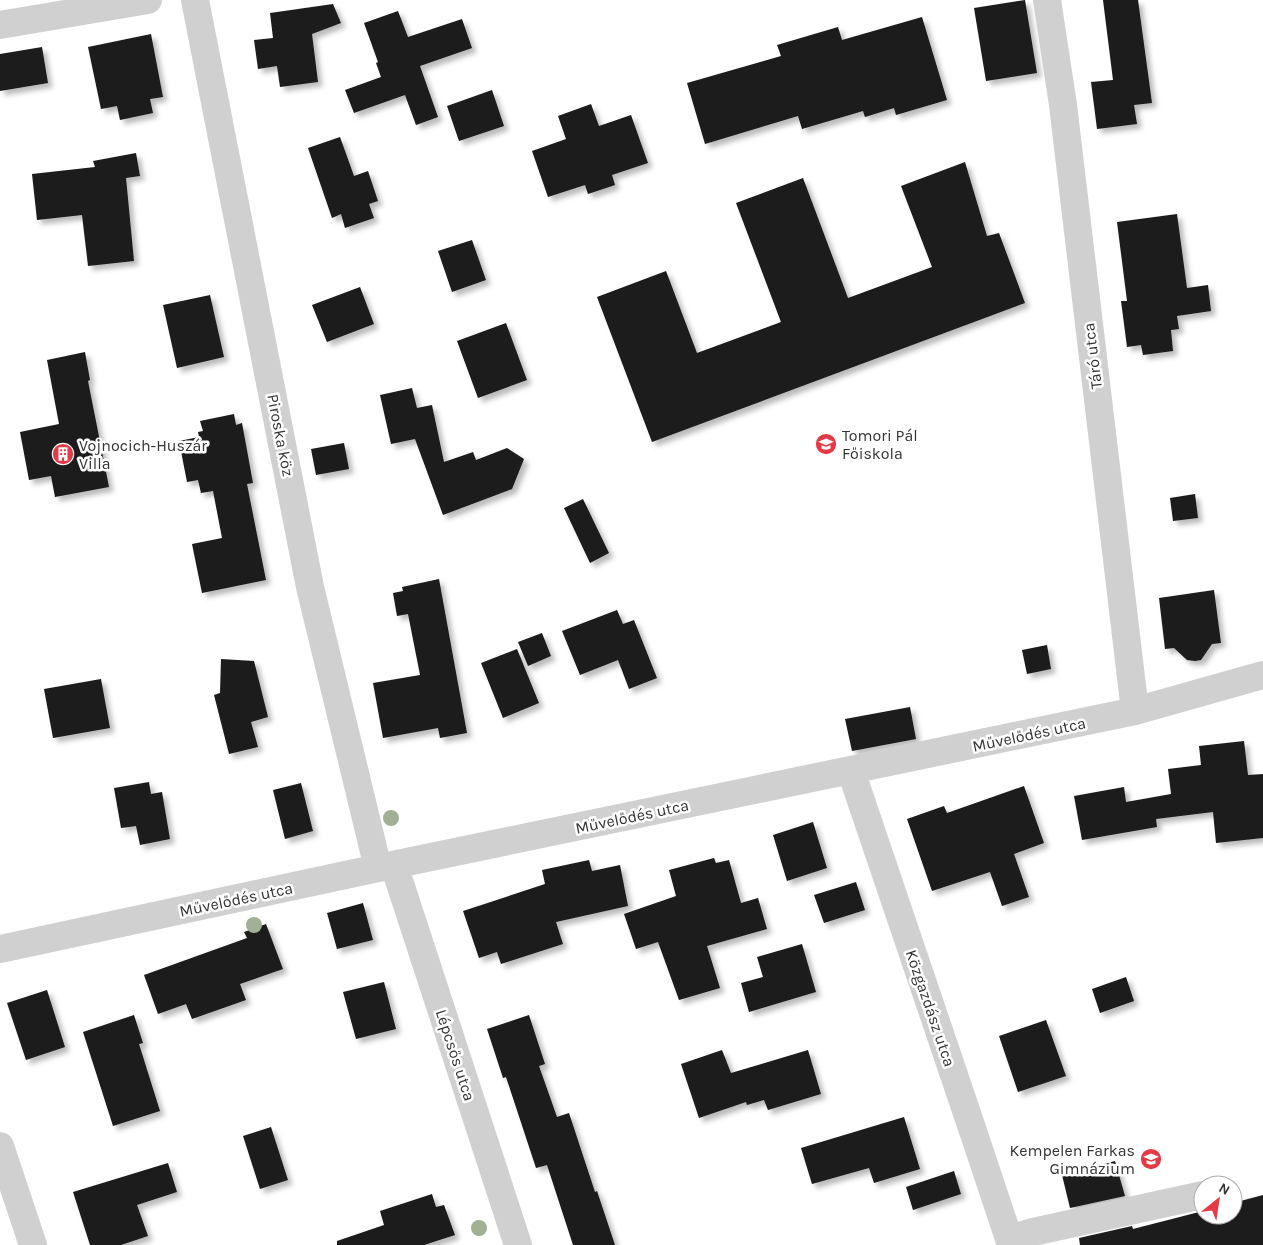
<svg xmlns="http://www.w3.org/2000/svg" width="1263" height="1245" viewBox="0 0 1263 1245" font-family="Karla,sans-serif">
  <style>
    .building { fill: #1a1a1a; filter: url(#shadow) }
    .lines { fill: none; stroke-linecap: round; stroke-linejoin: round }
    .minor { stroke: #d0d0d0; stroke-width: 28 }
    .tree { fill: #a2b095 }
    .labels { text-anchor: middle; stroke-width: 5; stroke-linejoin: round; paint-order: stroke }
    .street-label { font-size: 16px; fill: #333; stroke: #fff }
    .poi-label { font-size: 16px; fill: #333; stroke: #fff; text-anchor: start }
  </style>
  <defs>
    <filter id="shadow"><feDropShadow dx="4.5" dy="4.5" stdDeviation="2.5" flood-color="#0004"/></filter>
  </defs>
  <rect width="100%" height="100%" fill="#fff"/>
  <path class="building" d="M 1025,0 L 1037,73 L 986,81 L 974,8 Z
    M 1103,0 L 1138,0 L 1152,103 L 1134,105 L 1137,124 L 1097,129 L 1091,82 L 1113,80 Z
    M 333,4 L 341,23 L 312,34 L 318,82 L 280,87 L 277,66 L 258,69 L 254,40 L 273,38 L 270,13 Z
    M 398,11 L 408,37 L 462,19 L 472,48 L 420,66 L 438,117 L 416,125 L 405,95 L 354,113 L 345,90 L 381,77 L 376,63 L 378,62 L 364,23 Z
    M 922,17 L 947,100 L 896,115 L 894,108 L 865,117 L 863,111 L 802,129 L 798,116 L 705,144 L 687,83 L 781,56 L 777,45 L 838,27 L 842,40 Z
    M 151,34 L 163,97 L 150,99 L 153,113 L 120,120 L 117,106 L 101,109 L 88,47 Z
    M 42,47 L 48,83 L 0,91 L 0,54 Z
    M 492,90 L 504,126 L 459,141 L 447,106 Z
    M 591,104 L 599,126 L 631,115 L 648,163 L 612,175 L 615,185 L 588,194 L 585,185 L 548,197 L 532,151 L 566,139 L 558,116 Z
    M 340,137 L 354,176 L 368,171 L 378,201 L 369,204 L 374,218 L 345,228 L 341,214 L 332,218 L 308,148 Z
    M 136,153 L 140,176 L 126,178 L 134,261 L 88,266 L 82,215 L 37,220 L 32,174 L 95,167 L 93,161 Z
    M 965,162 L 987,236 L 999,233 L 1025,303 L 652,442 L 597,297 L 666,271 L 697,353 L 781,322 L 736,203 L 803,178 L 848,298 L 932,267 L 901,186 Z
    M 1177,214 L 1187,288 L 1208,285 L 1211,311 L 1177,316 L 1179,329 L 1171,330 L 1173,351 L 1143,355 L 1141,345 L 1127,347 L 1121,301 L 1127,301 L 1117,222 Z
    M 472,240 L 486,280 L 452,292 L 438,251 Z
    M 360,287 L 374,324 L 327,342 L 312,305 Z
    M 210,295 L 224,357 L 177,368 L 163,305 Z
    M 506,323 L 527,380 L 478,398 L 457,341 Z
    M 85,352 L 90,380 L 88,381 L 109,487 L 55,497 L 51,476 L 29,480 L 20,432 L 59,424 L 47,360 Z
    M 412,388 L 417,408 L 432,405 L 444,462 L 473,452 L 476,460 L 507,448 L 524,459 L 512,489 L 443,515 L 415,439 L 391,444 L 380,395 Z
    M 234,414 L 236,425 L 242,423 L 253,483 L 247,484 L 266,580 L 202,593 L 192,544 L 222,538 L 213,491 L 201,493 L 198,480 L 187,482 L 179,441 L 199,437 L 198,432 L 203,431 L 200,421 Z
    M 344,443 L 349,469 L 316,475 L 311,449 Z
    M 1195,494 L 1198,518 L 1173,521 L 1170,498 Z
    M 583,499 L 609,553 L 590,563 L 564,508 Z
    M 439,579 L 467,733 L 440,738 L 438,728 L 383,738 L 373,683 L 420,675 L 408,614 L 397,616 L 393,593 L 403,591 L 402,587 Z
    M 1214,590 L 1221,643 L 1212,644 L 1201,660 L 1195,661 L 1187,660 L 1174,648 L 1165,649 L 1159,598 Z
    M 617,610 L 623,624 L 634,620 L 657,678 L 629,689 L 618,660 L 580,675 L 562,631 Z
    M 542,633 L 551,656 L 528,666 L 518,642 Z
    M 1047,645 L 1051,669 L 1027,674 L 1022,650 Z
    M 517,649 L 539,703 L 503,718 L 481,663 Z
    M 221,659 L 254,661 L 268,717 L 251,722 L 258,747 L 229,754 L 214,695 L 220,693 Z
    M 101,679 L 110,728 L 53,738 L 44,689 Z
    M 910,707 L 916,739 L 852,751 L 845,719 Z
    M 1244,741 L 1248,775 L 1263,774 L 1263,838 L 1216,843 L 1213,812 L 1156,819 L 1157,827 L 1082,840 L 1074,796 L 1124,787 L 1126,802 L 1171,794 L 1168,769 L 1201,765 L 1199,746 Z
    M 149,782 L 151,794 L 162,792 L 170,839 L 140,845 L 136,826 L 121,828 L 114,788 Z
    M 301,783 L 313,831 L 285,839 L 273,790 Z
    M 1024,786 L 1044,843 L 1014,854 L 1029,897 L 1002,906 L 990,872 L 932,891 L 907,819 L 944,806 L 947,813 Z
    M 813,822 L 827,868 L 787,881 L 773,835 Z
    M 714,858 L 716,863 L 729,860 L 741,903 L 758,898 L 767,929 L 707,946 L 720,988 L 679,1000 L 658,942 L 636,949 L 624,914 L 676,896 L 669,870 Z
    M 589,860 L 592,871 L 620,865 L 628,906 L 556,922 L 563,944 L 501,964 L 497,952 L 479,958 L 463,911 L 545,884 L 542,870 Z
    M 856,882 L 865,910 L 824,923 L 814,895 Z
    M 363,903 L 373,940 L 337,949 L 327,913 Z
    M 266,924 L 283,969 L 240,984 L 246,1000 L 192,1019 L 186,1004 L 158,1014 L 144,975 L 247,938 L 244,932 Z
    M 802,944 L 816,992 L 749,1012 L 741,983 L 763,977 L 757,957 Z
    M 1126,977 L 1134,1001 L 1100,1013 L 1092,989 Z
    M 384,982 L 396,1029 L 356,1039 L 343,992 Z
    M 47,990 L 65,1047 L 26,1060 L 7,1003 Z
    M 134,1015 L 143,1043 L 139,1044 L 160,1111 L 113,1126 L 83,1032 Z
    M 529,1015 L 545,1064 L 539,1066 L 557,1117 L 569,1113 L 595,1192 L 597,1191 L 615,1245 L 573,1245 L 547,1165 L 536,1168 L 506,1077 L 503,1078 L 487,1029 Z
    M 1046,1020 L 1066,1076 L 1018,1092 L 999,1036 Z
    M 722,1050 L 731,1073 L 808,1050 L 821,1094 L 768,1110 L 764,1100 L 747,1105 L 746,1102 L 699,1118 L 681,1064 Z
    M 904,1117 L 920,1169 L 874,1183 L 869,1168 L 812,1184 L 801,1148 Z
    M 271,1127 L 288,1180 L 260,1189 L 243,1136 Z
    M 1115,1161 L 1125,1196 L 1070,1208 L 1062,1175 Z
    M 168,1163 L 177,1192 L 137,1205 L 148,1236 L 121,1245 L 90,1245 L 73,1192 Z
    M 954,1171 L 961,1194 L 913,1210 L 906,1187 Z
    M 432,1194 L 436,1207 L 444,1205 L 455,1235 L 424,1245 L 337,1245 L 337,1241 L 384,1225 L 380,1211 Z
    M 1263,1195 L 1263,1245 L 1080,1245 L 1079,1238 L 1132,1226 L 1133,1229 L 1203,1211 L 1203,1215 L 1233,1215 L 1233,1203 Z"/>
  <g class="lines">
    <path class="minor" d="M 195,0 L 310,587 L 378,868
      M 1047,0 L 1063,105 L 1135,711
      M 0,25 L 148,0
      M 851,771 L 974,1134 L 1011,1245
      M 394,865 L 518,1245
      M 0,949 L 378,868 L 1135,711 L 1263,675
      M 0,1146 L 33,1245
      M 1009,1239 L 1033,1232 L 1203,1195"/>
  </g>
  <g class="tree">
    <circle cx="391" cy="818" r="8"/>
    <circle cx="254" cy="925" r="8"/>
    <circle cx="479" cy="1228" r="8"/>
  </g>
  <defs>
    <g id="university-disc" transform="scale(1.125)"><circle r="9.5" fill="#e63946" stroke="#fff"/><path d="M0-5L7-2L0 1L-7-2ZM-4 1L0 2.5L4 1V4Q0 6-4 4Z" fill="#fff"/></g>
    <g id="building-disc" transform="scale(1.125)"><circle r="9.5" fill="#e63946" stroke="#fff"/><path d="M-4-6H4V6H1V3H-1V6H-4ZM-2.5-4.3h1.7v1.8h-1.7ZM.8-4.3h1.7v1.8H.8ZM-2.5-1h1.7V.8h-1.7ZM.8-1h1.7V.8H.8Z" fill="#fff"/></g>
    <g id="school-disc" transform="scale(1.125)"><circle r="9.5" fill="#e63946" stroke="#fff"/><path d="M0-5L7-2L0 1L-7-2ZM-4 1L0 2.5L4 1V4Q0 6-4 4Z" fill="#fff"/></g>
  </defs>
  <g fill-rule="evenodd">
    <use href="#university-disc" x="826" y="444"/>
    <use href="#building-disc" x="63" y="454"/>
    <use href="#school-disc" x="1151" y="1159"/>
  </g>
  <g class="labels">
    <g class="street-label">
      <text transform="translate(1092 356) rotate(-97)" y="6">Táró utca</text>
      <text transform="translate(281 435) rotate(79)" y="6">Piroska köz</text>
      <text transform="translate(1029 734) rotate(-12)" y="6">Művelődés utca</text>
      <text transform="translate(632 816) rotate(-12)" y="6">Művelődés utca</text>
      <text transform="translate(236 899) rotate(-12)" y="6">Művelődés utca</text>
      <text transform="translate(931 1008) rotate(71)" y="6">Közgazdász utca</text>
      <text transform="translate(456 1055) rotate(72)" y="6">Lépcsős utca</text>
    </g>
    <g class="poi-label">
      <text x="842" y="441">Tomori Pál<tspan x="842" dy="18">Főiskola</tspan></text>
      <text x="79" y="451">Vojnocich-Huszár<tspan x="79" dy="18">Villa</tspan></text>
      <text x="1135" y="1156" text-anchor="end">Kempelen Farkas<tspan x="1135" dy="18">Gimnázium</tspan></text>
    </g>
  </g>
  <g transform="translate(1218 1200) rotate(30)"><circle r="24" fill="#ffffff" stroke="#adadad"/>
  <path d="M0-4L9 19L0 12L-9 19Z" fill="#e63946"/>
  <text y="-8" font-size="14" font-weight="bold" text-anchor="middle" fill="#333333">N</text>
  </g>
</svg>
